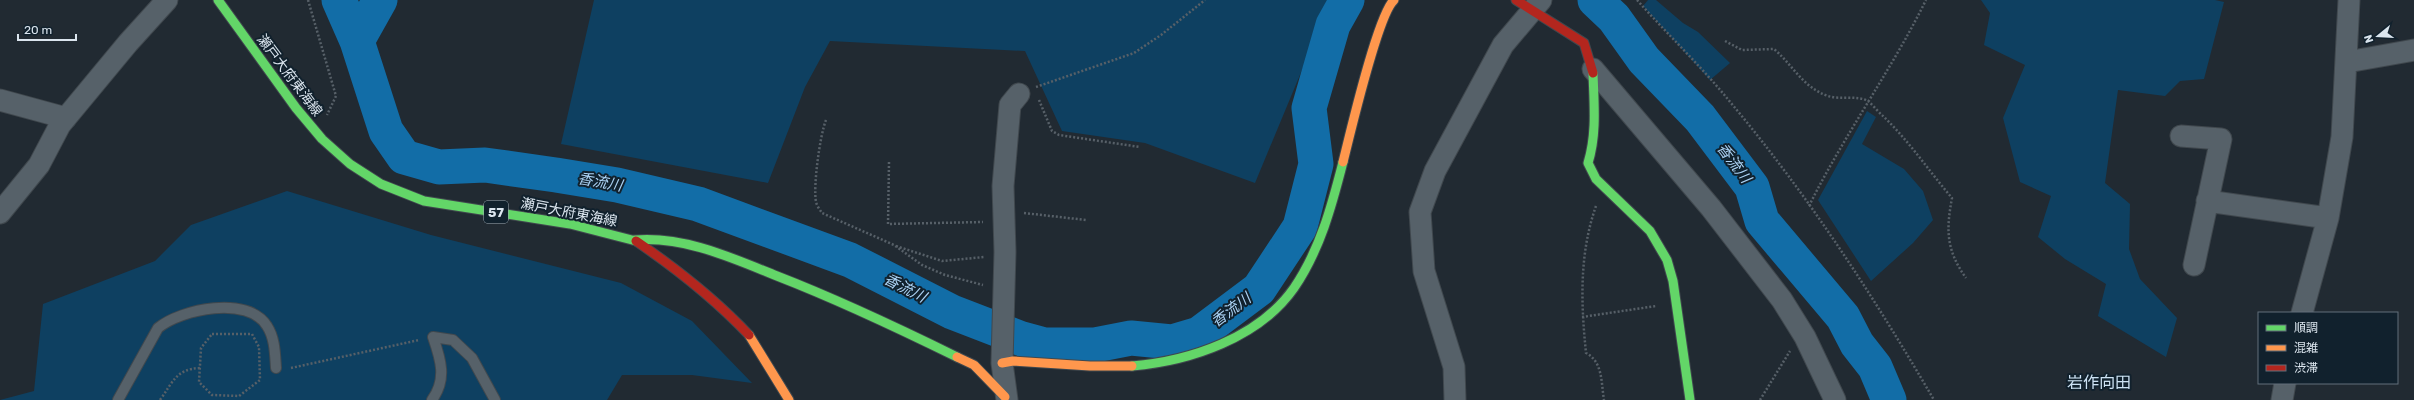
<svg xmlns="http://www.w3.org/2000/svg" width="2414" height="400" viewBox="0 0 2414 400" font-family="Rubik,'Noto Sans JP',sans-serif">
  <style>
    .green { fill: #0e4061 }
    .lines { fill: none; stroke-linecap: round; stroke-linejoin: round }
    .stream { stroke: #126da7; stroke-width: 6 }
    .river { stroke: #126da7; stroke-width: 35 }
    .lane-casing { stroke: #40484e; stroke-width: 12 }
    .street-casing { stroke: #40484e; stroke-width: 23 }
    .fast-casing { stroke: #40484e; stroke-width: 11 }
    .slow-casing { stroke: #40484e; stroke-width: 11 }
    .jam-casing { stroke: #40484e; stroke-width: 11 }
    .path { stroke: #576068; stroke-width: 2.5; stroke-dasharray: 2 2; stroke-linecap: butt }
    .lane { stroke: #566169; stroke-width: 10 }
    .street { stroke: #566169; stroke-width: 21 }
    .fast { stroke: #63d668; stroke-width: 9 }
    .slow { stroke: #ff974d; stroke-width: 9 }
    .jam { stroke: #b3261e; stroke-width: 9 }
    .labels { text-anchor: middle; stroke-width: 4; stroke-linejoin: round; paint-order: stroke }
    .shield { fill: #11212d; stroke: #9eaab4; stroke-width: 1 }
    .shield-label { font-size: 13px; font-weight: bold; fill: #dbe5ee }
    .street-label { font-size: 14px; fill: #dbe5ee; stroke: #11212d }
    .water-label { font-size: 15px; font-style: italic; fill: #acd3f5; stroke: #11212d }
    .quarter-label { font-size: 16px; fill: #cde2f3; stroke: #11212d }
  </style>
  <rect width="100%" height="100%" fill="#212a32"/>
  <path class="green" d="M 594,0 L 1331,0 L 1255,183 L 1145,143 L 1062,131 L 1025,51 L 830,41 L 805,87 L 768,183 L 561,144 Z
    M 1648,0 L 1656,0 L 1683,23 L 1698,32 L 1730,63 L 1710,80 L 1643,6 Z
    M 1981,0 L 2215,0 L 2224,2 L 2204,79 L 2180,81 L 2165,96 L 2118,90 L 2105,183 L 2130,204 L 2129,249 L 2140,279 L 2177,318 L 2166,357 L 2098,316 L 2106,284 L 2065,259 L 2038,237 L 2051,196 L 2020,182 L 2003,118 L 2025,65 L 1984,45 L 1990,13 Z
    M 1867,111 L 1876,117 L 1862,144 L 1904,169 L 1923,191 L 1933,220 L 1913,243 L 1871,281 L 1818,200 Z
    M 287,191 L 431,235 L 621,283 L 692,321 L 752,383 L 692,375 L 622,375 L 607,400 L 0,400 L 34,391 L 43,304 L 155,261 L 191,225 Z"/>
  <g class="lines">
    <path class="stream" d="M 1596,1 L 1596,0"/>
    <path class="river" d="M 339,0 L 357,41 L 386,131 L 404,157 L 439,167 L 485,165 L 556,175 L 617,185 L 698,204 L 850,260 L 952,312 L 1022,339 L 1044,345 L 1095,345 L 1131,338 L 1172,342 L 1199,334 L 1259,289 L 1300,227 L 1316,164 L 1309,108 L 1333,25 L 1347,0
      M 1595,0 L 1614,18 L 1644,60 L 1700,118 L 1752,187 L 1762,221 L 1843,317 L 1857,344 L 1875,367 L 1889,400
      M 357,41 L 380,0"/>
    <g class="lane-casing">
      <path id="lane" d="M 118,400 L 158,328 C 181,309 248,295 267,326 C 275,338 275,354 276,368
        M 432,400 C 447,379 441,360 433,337 L 453,340 L 472,358 L 495,400"/>
    </g>
    <g class="street-casing">
      <path id="street" d="M 2347,62 L 2414,50
        M 1593,69 L 1711,208 L 1782,300 L 1805,337 L 1835,400
        M 0,100 L 66,118
        M 2181,136 L 2221,139 L 2194,265
        M 2207,201 L 2328,218
        M 0,213 L 39,165 L 60,125 L 128,43 L 167,0
        M 2302,313 L 2328,218 L 2342,137 L 2349,0
        M 1007,400 L 1002,363 L 1005,252 L 1003,186 L 1010,105 L 1019,94
        M 1455,400 L 1454,367 L 1424,271 L 1420,212 L 1435,171 L 1503,45 L 1541,0
        M 2282,400 L 2285,383"/>
    </g>
    <g class="fast-casing">
      <path id="fast" d="M 218,0 L 296,108 L 322,139 L 350,164 L 381,184 L 424,201 L 570,224 L 636,241
        M 1593,73 C 1594,104 1597,134 1588,163 L 1596,179 L 1650,231 L 1667,260 L 1673,281 L 1690,400
        M 635,240 C 685,236 732,258 777,276 C 839,300 898,328 957,357
        M 1132,366 C 1190,361 1259,338 1294,288 C 1320,250 1332,205 1343,162"/>
    </g>
    <g class="slow-casing">
      <path id="slow" d="M 1343,162 C 1350,134 1378,14 1394,0
        M 749,335 L 789,400
        M 957,357 L 974,365 L 1005,397
        M 1002,363 L 1013,361 L 1090,366 L 1132,366"/>
    </g>
    <g class="jam-casing">
      <path id="jam" d="M 1516,0 L 1584,43 L 1593,73
        M 636,241 C 677,269 715,299 749,335"/>
    </g>
    <path class="path" d="M 308,0 L 336,96 L 327,115
      M 1637,0 C 1668,35 1702,67 1731,103 C 1808,195 1874,297 1934,400
      M 1725,41 L 1742,50 L 1774,49 C 1793,65 1802,87 1828,96 C 1840,100 1857,95 1868,101 C 1873,105 1878,112 1883,116 C 1909,141 1929,171 1952,198 C 1946,230 1946,250 1966,278
      M 1036,87 L 1134,53 L 1161,35 L 1205,0
      M 1039,100 L 1052,131 L 1059,135 L 1140,147
      M 826,120 C 820,135 813,186 816,202 C 817,206 820,210 822,213 L 894,245 L 922,265 L 945,275 L 983,285
      M 889,162 L 888,224 L 983,222
      M 1596,206 C 1579,254 1581,304 1586,353 C 1603,362 1601,382 1604,400
      M 1809,206 C 1844,135 1891,71 1926,0
      M 1024,213 L 1086,220
      M 896,246 L 942,261 L 984,257
      M 1582,317 L 1656,306
      M 212,334 L 252,334 L 259,347 L 260,380 L 239,396 L 212,395 L 199,382 L 201,348 Z
      M 291,368 L 419,340
      M 160,400 C 173,382 176,369 200,368
      M 1760,400 L 1790,351"/>
    <use href="#lane" class="lane"/>
    <use href="#street" class="street"/>
    <use href="#fast" class="fast"/>
    <use href="#slow" class="slow"/>
    <use href="#jam" class="jam"/>
  </g>
  <g class="labels">
    <rect class="shield" x="484" y="201" width="24" height="22" rx="3"/>
    <g class="shield-label">
      <text x="496" y="217">57</text>
    </g>
    <g class="street-label">
      <text transform="translate(290 75) rotate(53)" y="5">瀬戸大府東海線</text>
      <text transform="translate(569 212) rotate(11)" y="5">瀬戸大府東海線</text>
    </g>
    <g class="water-label">
      <text transform="translate(1734 163) rotate(53)" y="5">香流川</text>
      <text transform="translate(600 182) rotate(10)" y="5">香流川</text>
      <text transform="translate(905 288) rotate(27)" y="5">香流川</text>
      <text transform="translate(1231 310) rotate(-37)" y="5">香流川</text>
    </g>
    <g class="quarter-label">
      <text x="2099" y="388">岩作向田</text>
    </g>
  </g>
  <rect x="2258" y="312" width="140" height="72" fill="#11212d" stroke="#626f7a"/>
  <rect x="2266" y="325" width="20" height="6" fill="#63d668" stroke="#626f7a"/>
  <text x="2294" y="332" font-size="12" fill="#dbe5ee">順調</text>
  <rect x="2266" y="345" width="20" height="6" fill="#ff974d" stroke="#626f7a"/>
  <text x="2294" y="352" font-size="12" fill="#dbe5ee">混雑</text>
  <rect x="2266" y="365" width="20" height="6" fill="#b3261e" stroke="#626f7a"/>
  <text x="2294" y="372" font-size="12" fill="#dbe5ee">渋滞</text>
  <g transform="translate(2378 36) rotate(252)" stroke="#11212d" stroke-width="3" paint-order="stroke">
  <path d="M0-3L7 15L0 10L-7 15Z" fill="#dbe5ee"/>
  <text y="-6" font-size="11" font-weight="bold" text-anchor="middle" fill="#dbe5ee">N</text>
  </g>
  <path d="M18 34v6h58v-6" fill="none" stroke="#dbe5ee" stroke-width="2"/>
  <text x="24" y="34" font-size="12" fill="#dbe5ee" stroke="#11212d" stroke-width="3" paint-order="stroke">20 m</text>
</svg>
